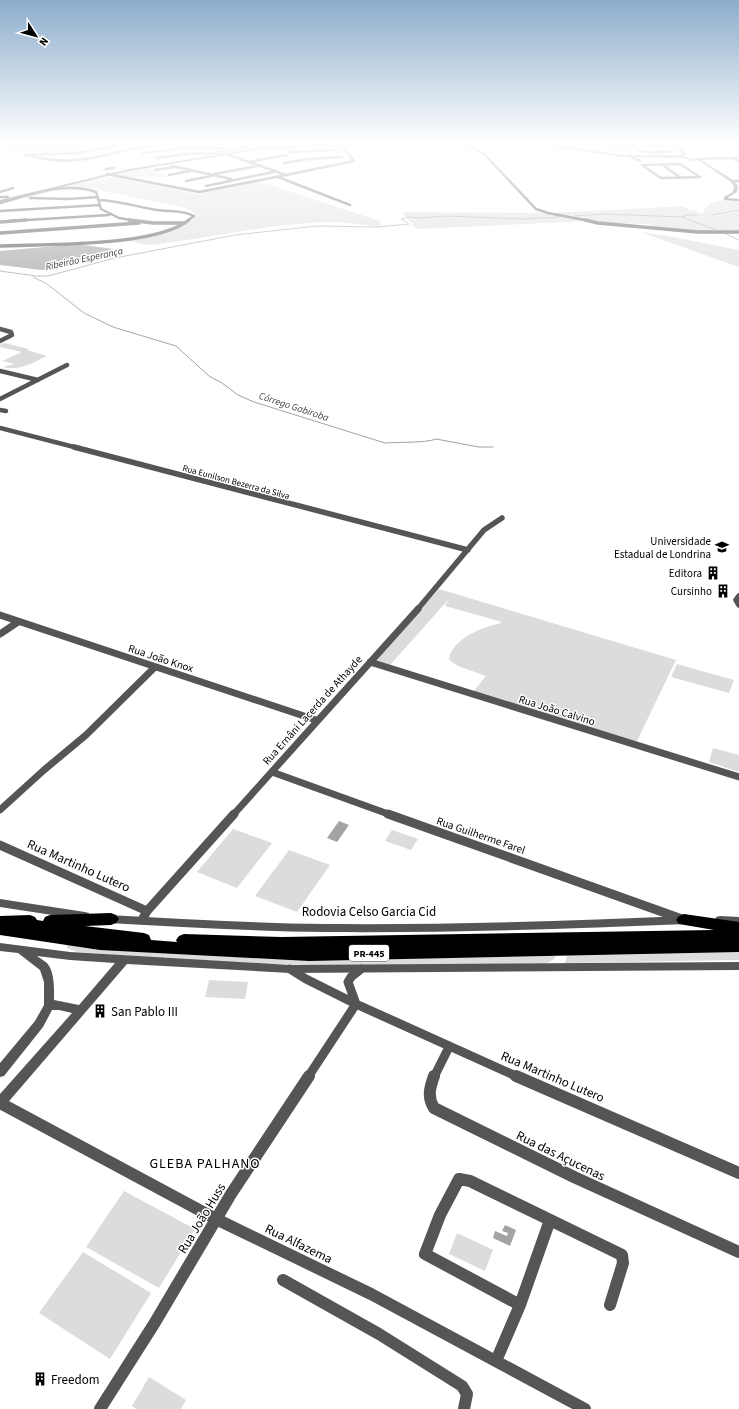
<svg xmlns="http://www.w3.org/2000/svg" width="739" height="1409" viewBox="0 0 739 1409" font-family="'Source Sans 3',sans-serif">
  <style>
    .green { fill: #dcdcdc }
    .water { fill: #a3a3a3 }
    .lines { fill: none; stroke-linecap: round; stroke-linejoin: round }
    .stream { stroke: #a3a3a3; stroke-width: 1 }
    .minor-far6 { stroke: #555; stroke-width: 2.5 }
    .minor-far5 { stroke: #555; stroke-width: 3.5 }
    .minor-far4 { stroke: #555; stroke-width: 4.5 }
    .minor-far3 { stroke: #555; stroke-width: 5.5 }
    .minor-far2 { stroke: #555; stroke-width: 7 }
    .minor-far1 { stroke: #555; stroke-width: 9 }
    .minor { stroke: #555; stroke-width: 12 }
    .tertiary { fill: #555; fill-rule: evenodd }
    .motorway { fill: #000; fill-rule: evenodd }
    .labels { text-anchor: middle; stroke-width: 3; stroke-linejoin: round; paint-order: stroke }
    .far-street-label { font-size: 9px; fill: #000; stroke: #fff }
    .far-water-label { font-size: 10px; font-style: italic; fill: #444; stroke: #fff }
    .shield { fill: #fff; stroke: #4c4c4c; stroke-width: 1 }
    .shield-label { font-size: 10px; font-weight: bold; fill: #000 }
    .poi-label { font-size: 11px; fill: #000; stroke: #fff; text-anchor: end }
    .street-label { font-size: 11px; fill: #000; stroke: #fff }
    .near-street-label { font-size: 13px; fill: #000; stroke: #fff }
    .near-poi-label { font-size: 13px; fill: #000; stroke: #fff; text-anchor: start }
    .near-neighbourhood-label { font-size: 14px; letter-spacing: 1px; fill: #000; stroke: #fff }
  </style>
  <rect width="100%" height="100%" fill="#fff"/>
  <path class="green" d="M 147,168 L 170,177 L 141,179 L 140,179 L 153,176 C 140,176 126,180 114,174 Z
    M 115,177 L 197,194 L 258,181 L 380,221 L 381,227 C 365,225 347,222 330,222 C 279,223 229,234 179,241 C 162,243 147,249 131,240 C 147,236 190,231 196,215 L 191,210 L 182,207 L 94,189 L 62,188 L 89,181 Z
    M 739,200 L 739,231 L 728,230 L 714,232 L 660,228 L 647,224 L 607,223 L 551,213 L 684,206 L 689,210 L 698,211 L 698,213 L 703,213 C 707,199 727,200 739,200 Z
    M 402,212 L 543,213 L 588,221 L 416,229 Z
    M 640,232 L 668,236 L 739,250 L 739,267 Z
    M 4,343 L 29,349 L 27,350 L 47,356 C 31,364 19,371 3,367 L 15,364 L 2,361 L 22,352 L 0,347 L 0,345 Z
    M 439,589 L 676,660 L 636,743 L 473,692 L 486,676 L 458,666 L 449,660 C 451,643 471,632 487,627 C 492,625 497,625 502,622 L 445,606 L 449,599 L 390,665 L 375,660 Z
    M 677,664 L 734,680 L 729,693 L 671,677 Z
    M 713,748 L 739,755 L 739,772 L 709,762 Z
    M 233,829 L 272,843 L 237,888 L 197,872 Z
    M 392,830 L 418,839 L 411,850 L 385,841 Z
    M 289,850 L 330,865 L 297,912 L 255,896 Z
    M 67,943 L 556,955 L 554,959 L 547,963 L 376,966 L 262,964 L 166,958 L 167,955 L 163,959 L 77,952 L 67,948 Z
    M 568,952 L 739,952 L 739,960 L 565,963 Z
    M 209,980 L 248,982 L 245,999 L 205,997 Z
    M 124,1191 L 195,1229 L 159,1288 L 86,1247 Z
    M 457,1233 L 493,1250 L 485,1271 L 449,1254 Z
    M 83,1252 L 151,1293 L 110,1359 L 39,1313 Z
    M 149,1377 L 186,1400 L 181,1409 L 137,1409 L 132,1406 Z"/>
  <path class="water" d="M 19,143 L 49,145 L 78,143 L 88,145 C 76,153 13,153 1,145 Z
    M 68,245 L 84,245 L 113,249 L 114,252 L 53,269 L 41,270 L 0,265 L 0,251 Z
    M 339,821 L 349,825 L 337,842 L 327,838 Z
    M 505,1225 L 516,1230 L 510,1246 L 493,1238 L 495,1231 L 507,1236 L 508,1233 L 502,1231 Z"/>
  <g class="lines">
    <path class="stream" d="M 712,215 L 739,210
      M 575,216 L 604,214 L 682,217 L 687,215 L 697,215
      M 682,217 L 716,230
      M 724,233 L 739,240
      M 0,271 L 36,276 L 48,276 L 115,258 L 235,235 L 317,226 L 377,227 L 409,224 L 401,219 L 409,217 L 418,218 L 446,216 L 522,219 L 560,217
      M 33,277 L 47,284 L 84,313 L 113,327 L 176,346 L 209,376 L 222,383 L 238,395 L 254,402 L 385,443 C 398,442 426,443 436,439 L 479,447 L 493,447"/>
    <path class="minor-far6" d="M 219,142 L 243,143 L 249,145
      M 252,142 L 264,147
      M 480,142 L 473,144 L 470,147 L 484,154 L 536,209 L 548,213 L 590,221
      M 669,142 L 685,154 L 681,156
      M 278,143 L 290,142
      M 656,145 L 664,146 L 630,146 Z
      M 610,146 L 630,146
      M 129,149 L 164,144 L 198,142
      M 287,149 L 290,150 L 290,152 L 335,150
      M 639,151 L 660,153
      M 657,151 L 672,152
      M 143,153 L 182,148 L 223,148
      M 25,155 L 80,153 L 131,142
      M 32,156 C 63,165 94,159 125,150
      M 631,157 L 641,161
      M 157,158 L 183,154 L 214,153 L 248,146
      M 732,158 L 739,162
      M 252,161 L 287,155
      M 284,163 L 308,159 L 342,157
      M 661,164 L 681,178
      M 642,165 L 680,164 L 700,177
      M 642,165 L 661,178 L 700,177
      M 172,166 L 231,179
      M 106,169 L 114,168
      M 155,170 L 174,167
      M 107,174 L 199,192 L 286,175 L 224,153
      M 215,174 L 257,166
      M 169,175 L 190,171
      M 286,175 L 354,161 L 342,146
      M 278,177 L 350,205
      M 186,181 L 211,176
      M 732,181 L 739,181
      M 206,186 L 273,172
      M 0,192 L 13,188
      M 0,197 L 8,197
      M 30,198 L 68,199 L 98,197
      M 99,200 C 119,201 138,207 157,210 C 170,212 183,210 194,216 L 187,221
      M 0,203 C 31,195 64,181 96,192 L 101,209 L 119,218 L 136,221
      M 0,211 L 100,205
      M 10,221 L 109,215"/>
    <path class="minor-far5" d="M 129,220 L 153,223 L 185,223
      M 585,220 L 598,223 L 698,232 L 739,232
      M 0,222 L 26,220
      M 0,233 L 139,223
      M 0,246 C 44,244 156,247 189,220"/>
    <path class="minor-far4" d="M 0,329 L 11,332 L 12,335 L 0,341
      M 0,371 L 38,380
      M 0,399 L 67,365
      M 0,410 L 6,411
      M 0,428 L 78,448"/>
    <path class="minor-far3" d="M 74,447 L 468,550
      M 739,596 L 736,600 L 739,605
      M 417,610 L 484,530 L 502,518"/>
    <path class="minor-far2" d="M 0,615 L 316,720
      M 0,634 L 18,622
      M 370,662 L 739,777
      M 272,772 L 391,815
      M 0,810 L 44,770 L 86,735 L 155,667
      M 233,815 L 418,609"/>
    <path class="minor-far1" d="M 388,814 L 682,919
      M 0,845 L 147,911
      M 142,920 L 147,911 L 234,814
      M 290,969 L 306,979 L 356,1004 L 518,1077
      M 356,1004 L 348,982 L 351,977 L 361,969
      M 308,1077 L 356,1004
      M 434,1077 L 449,1047"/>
    <path class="minor" d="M 434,1076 C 430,1087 427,1097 434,1108 L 574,1177 L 739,1252
      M 516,1076 L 739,1173
      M 0,1103 L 216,1219 L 371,1294 L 585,1409
      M 283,1280 L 379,1334 L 462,1386 L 467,1394 L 464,1409
      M 520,1305 L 425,1254 L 440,1215 L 459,1179 L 470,1181 L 622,1255 L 623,1263 L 610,1305
      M 496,1361 L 520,1305 L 550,1220
      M 100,1409 L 154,1324 L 231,1194 L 309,1076"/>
    <path class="tertiary" d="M 330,142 L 332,142 L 332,144 L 340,145 L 347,144 L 343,142 L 406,142 L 350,145 L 340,147 L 331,146 L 264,149 L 129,171 L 0,202 L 0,200 L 129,169 L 264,147 L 330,144 Z
      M 523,142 L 532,142 L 623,155 L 678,155 L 693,159 L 709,157 L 739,157 L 739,159 L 701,160 L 733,180 L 738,186 L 737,192 L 727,198 L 739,199 L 739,201 L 724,200 L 724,197 L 733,192 L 734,186 L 731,182 L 698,160 L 693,161 L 681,158 L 623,157 Z
      M 0,899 L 85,912 L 89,913 L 90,916 L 89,919 L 85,920 L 0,907 Z
      M 108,915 C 181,919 253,923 326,924 C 446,925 566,921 686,916 L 690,917 L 691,920 L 690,923 L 686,924 C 566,929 446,933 326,932 C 253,931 181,927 108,923 L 104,922 L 103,919 L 104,916 Z
      M 720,916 L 739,917 L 739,925 L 716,923 L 715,920 L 716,917 Z
      M 0,943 L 70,952 L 290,965 L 739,962 L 739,970 L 290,973 L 127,964 L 4,1107 L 0,1108 L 0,1094 L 72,1013 L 59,1010 L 52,1010 L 43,1027 L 4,1076 L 0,1077 L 0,1063 L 35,1021 L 44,1005 L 44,982 L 40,970 L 18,953 L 0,951 ZM 37,956 L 70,960 L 115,963 L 79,1005 L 54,1000 C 54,990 55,972 47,963 C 44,961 40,958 37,956 Z"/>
    <path class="motorway" d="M 111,913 L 116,915 L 119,919 L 116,923 L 111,925 L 85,926 L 144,933 L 149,935 L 151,940 L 177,942 L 176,940 L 179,936 L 184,934 L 282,937 L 714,930 L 679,924 L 676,920 L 679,916 L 684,914 L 739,922 L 739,952 L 309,961 L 100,950 L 0,935 L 0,916 L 30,915 L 35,917 L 37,920 L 43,921 L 45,917 L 50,915 Z"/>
  </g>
  <linearGradient id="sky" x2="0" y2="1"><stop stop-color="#8cadcc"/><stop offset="0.42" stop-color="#fff"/><stop offset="1" stop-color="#fff" stop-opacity="0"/></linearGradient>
  <rect width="739" height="340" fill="url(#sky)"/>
  <defs>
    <g id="university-bare" transform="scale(1.08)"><path d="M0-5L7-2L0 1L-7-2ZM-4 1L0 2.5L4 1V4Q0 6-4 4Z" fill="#000" stroke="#fff" stroke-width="2.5" paint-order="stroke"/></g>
    <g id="building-bare" transform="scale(1.08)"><path d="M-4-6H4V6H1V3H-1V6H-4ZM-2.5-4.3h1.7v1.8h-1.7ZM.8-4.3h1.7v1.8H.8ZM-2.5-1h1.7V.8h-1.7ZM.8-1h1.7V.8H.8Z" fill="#000" stroke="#fff" stroke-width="2.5" paint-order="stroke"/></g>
  </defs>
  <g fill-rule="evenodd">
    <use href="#university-bare" x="722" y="547"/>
    <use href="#building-bare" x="713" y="573"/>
    <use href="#building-bare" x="723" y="591"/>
    <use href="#building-bare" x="100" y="1011"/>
    <use href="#building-bare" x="40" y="1379"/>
  </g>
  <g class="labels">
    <g class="far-street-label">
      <text transform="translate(236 482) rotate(15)" y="3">Rua Eunilson Bezerra da Silva</text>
    </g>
    <g class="far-water-label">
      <text transform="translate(84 258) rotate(-12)" y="4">Ribeirão Esperança</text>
      <text transform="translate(294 406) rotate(18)" y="4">Córrego Gabiroba</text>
    </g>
    <rect class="shield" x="349" y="945" width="40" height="16" rx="3"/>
    <g class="shield-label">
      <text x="369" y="957">PR-445</text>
    </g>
    <g class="poi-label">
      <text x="711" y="545">Universidade<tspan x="711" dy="13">Estadual de Londrina</tspan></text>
      <text x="702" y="577">Editora</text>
      <text x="712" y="595">Cursinho</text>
    </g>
    <g class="street-label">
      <text transform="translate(161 658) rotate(18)" y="4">Rua João Knox</text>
      <text transform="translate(312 710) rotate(-48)" y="4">Rua Ernâni Lacerda de Athayde</text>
      <text transform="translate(557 710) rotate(17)" y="4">Rua João Calvino</text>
      <text transform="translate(481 835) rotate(19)" y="4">Rua Guilherme Farel</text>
    </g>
    <g class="near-street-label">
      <text transform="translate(79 865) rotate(24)" y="5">Rua Martinho Lutero</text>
      <text x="369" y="916">Rodovia Celso Garcia Cid</text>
      <text transform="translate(553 1076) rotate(23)" y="5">Rua Martinho Lutero</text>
      <text transform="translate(561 1155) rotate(26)" y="5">Rua das Açucenas</text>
      <text transform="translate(201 1218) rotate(-59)" y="5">Rua João Huss</text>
      <text transform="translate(299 1243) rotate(26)" y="5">Rua Alfazema</text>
    </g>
    <g class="near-poi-label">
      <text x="111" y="1016">San Pablo III</text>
      <text x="51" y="1384">Freedom</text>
    </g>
    <g class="near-neighbourhood-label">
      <text x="205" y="1168">GLEBA PALHANO</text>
    </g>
  </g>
  <g transform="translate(36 36) rotate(126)" stroke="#ffffff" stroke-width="3" paint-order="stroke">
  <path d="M0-3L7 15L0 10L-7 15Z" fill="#000000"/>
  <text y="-6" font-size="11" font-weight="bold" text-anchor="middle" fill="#000000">N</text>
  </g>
</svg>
